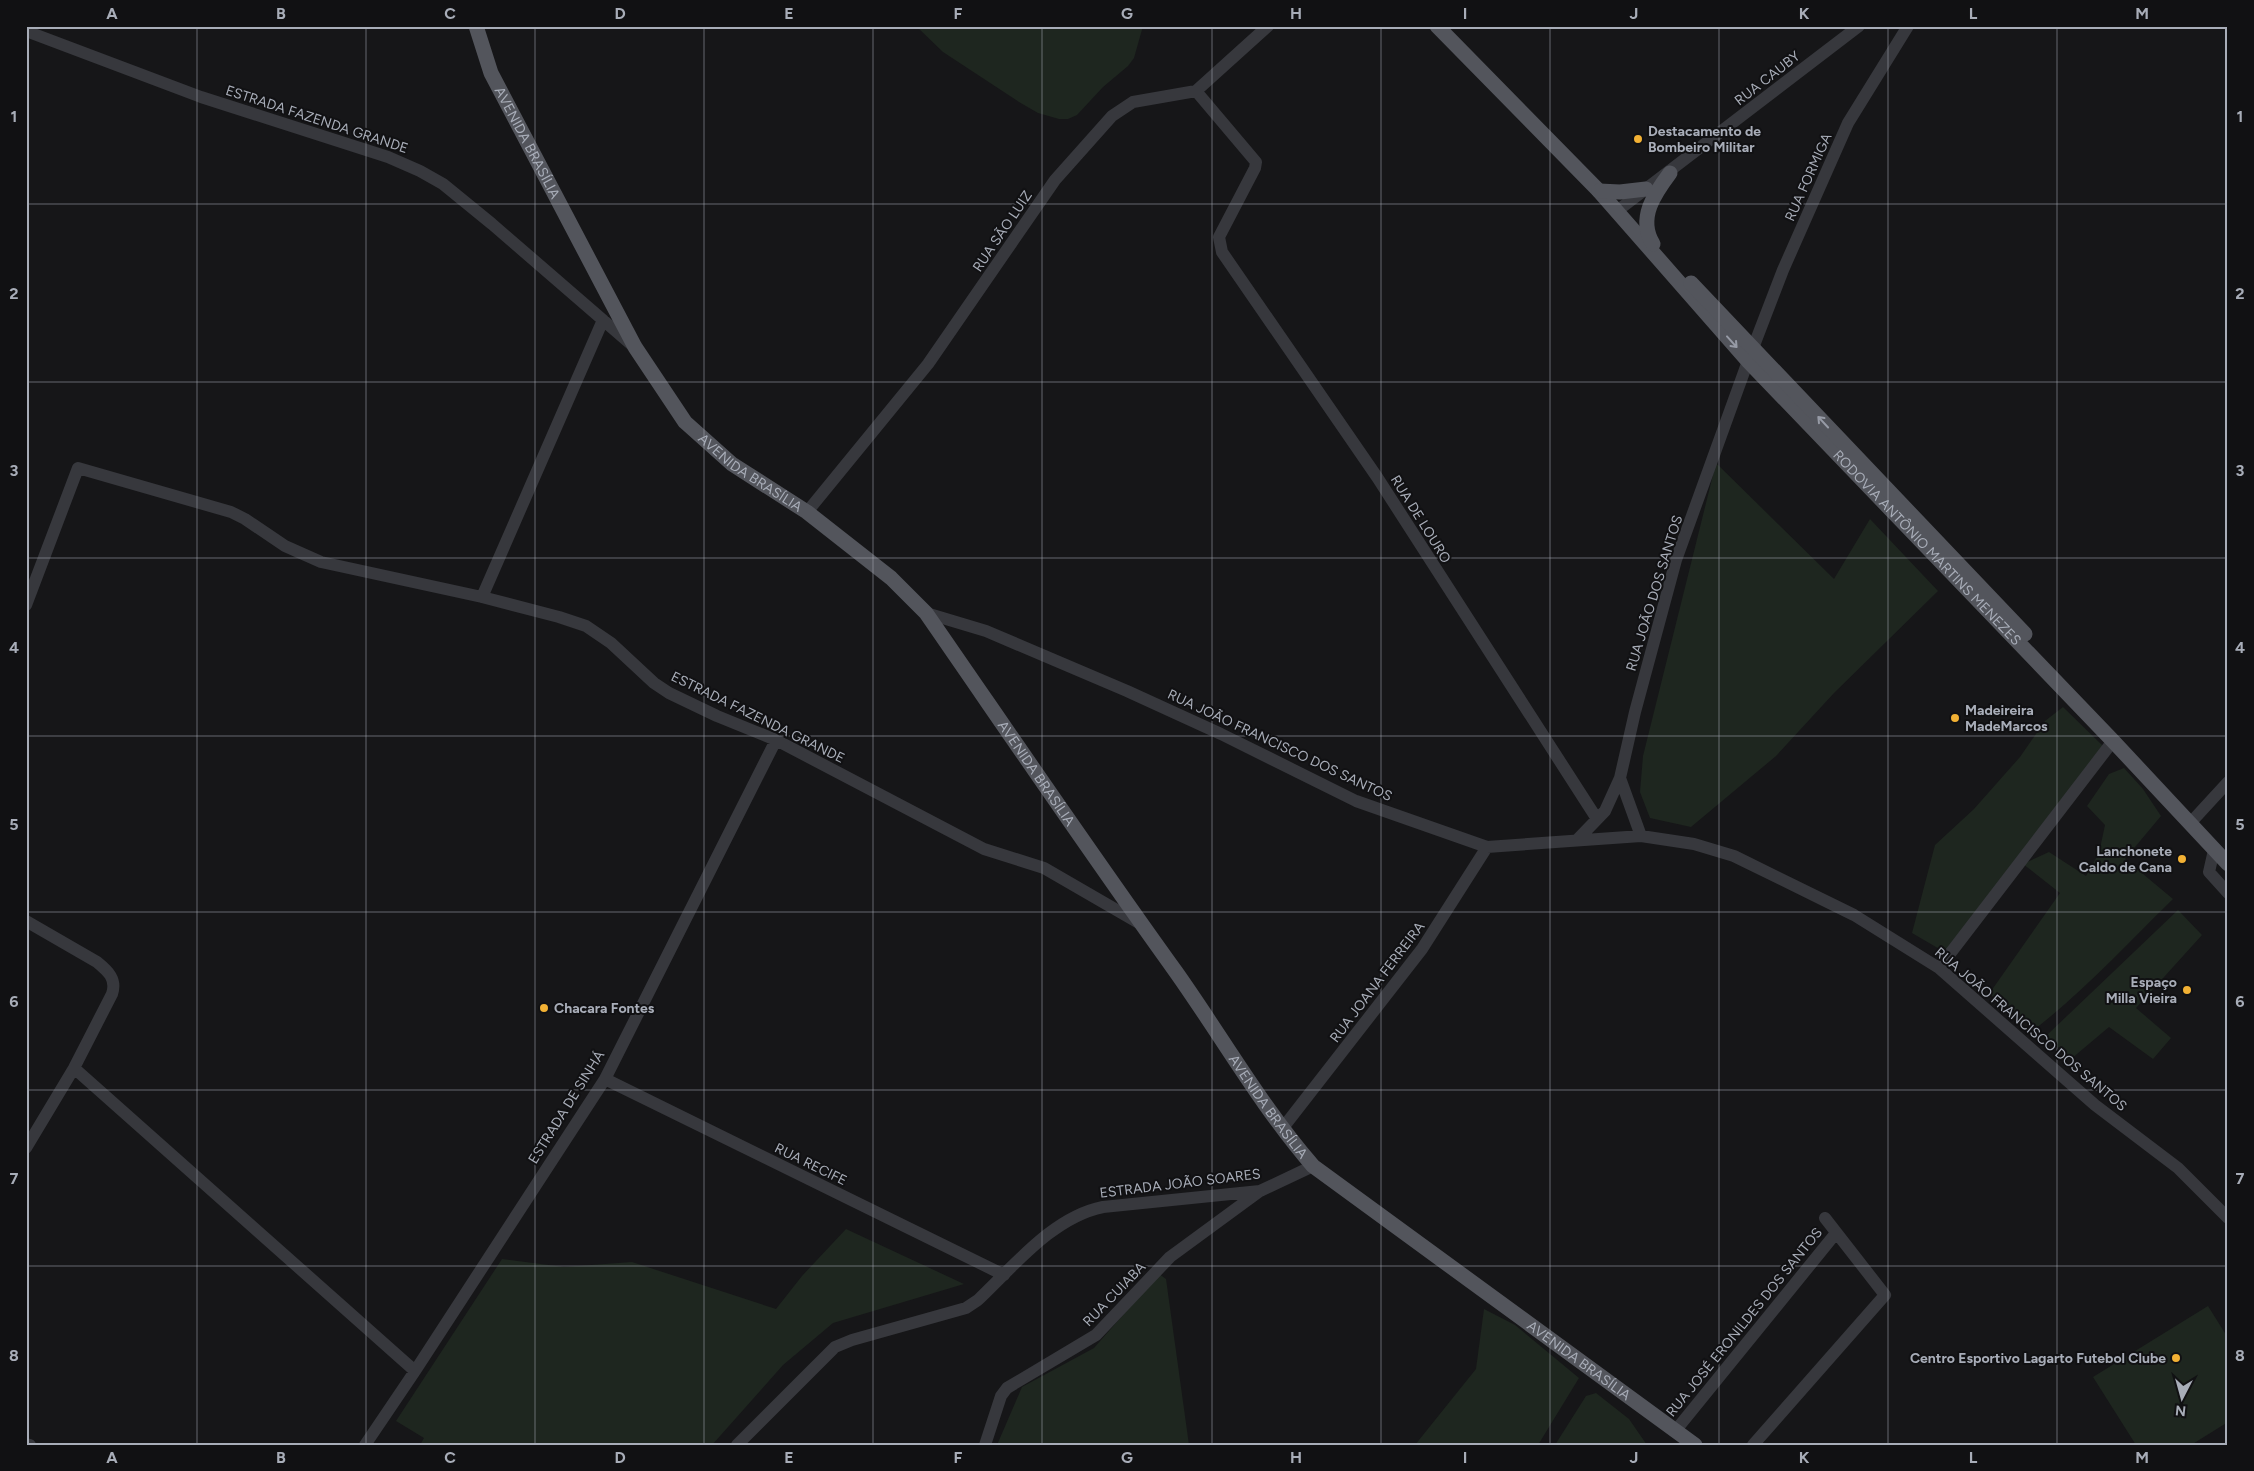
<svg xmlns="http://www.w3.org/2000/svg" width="2254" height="1471" viewBox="0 0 2254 1471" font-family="Figtree,sans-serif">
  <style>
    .green { fill: #1e261f }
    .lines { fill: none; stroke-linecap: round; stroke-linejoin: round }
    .minor { stroke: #37383d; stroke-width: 12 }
    .major { stroke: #53555c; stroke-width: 15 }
    .oneway { stroke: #979ba6 }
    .grid { fill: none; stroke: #a8adb8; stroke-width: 1; stroke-opacity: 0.55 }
    .poi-dot { fill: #f2b134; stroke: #111113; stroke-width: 2 }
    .labels { text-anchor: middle; stroke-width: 4; stroke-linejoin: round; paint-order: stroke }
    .street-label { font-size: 14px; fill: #a8adb8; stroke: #111113 }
    .poi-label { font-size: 14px; font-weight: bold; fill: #a8adb8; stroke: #111113; text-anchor: start }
    .neatline { fill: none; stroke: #a8adb8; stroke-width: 2 }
    .grid-label { font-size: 16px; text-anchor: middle; font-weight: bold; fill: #a8adb8 }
  </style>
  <rect width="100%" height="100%" fill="#161618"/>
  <path class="green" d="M 916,26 L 1143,26 L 1134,58 L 1128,66 L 1103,87 L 1077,115 L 1068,119 L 1059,119 L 1038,113 L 1019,102 L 943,52 Z
    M 1716,463 L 1834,579 L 1870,519 L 1938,591 L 1834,693 L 1776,756 L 1691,827 L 1650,818 L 1640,792 L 1643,756 Z
    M 2063,707 L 2103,746 L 1948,954 L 1912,933 L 1935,845 L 1974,809 L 2020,757 L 2045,721 Z
    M 2124,768 L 2143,789 L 2161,816 L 2125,859 L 2173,899 C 2128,943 2085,990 2035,1029 L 1989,994 L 2060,893 L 2023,864 L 2049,852 L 2086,876 L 2099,853 L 2105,825 L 2087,806 L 2109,774 Z
    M 2178,910 L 2202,935 L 2136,1008 L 2171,1038 L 2153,1059 L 2109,1027 L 2071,1059 L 2046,1036 Z
    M 846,1229 L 964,1284 L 833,1323 L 783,1365 L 712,1445 L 420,1445 L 424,1438 L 396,1421 L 502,1259 L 564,1267 L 632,1262 L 776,1309 L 802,1276 Z
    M 1159,1274 L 1166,1279 L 1189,1445 L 997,1445 L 1022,1387 L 1094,1348 Z
    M 2208,1306 L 2228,1338 L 2228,1422 L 2191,1445 L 2136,1445 L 2093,1377 Z
    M 1484,1309 L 1515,1325 L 1579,1378 L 1538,1445 L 1415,1445 L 1476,1369 Z
    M 1596,1393 L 1629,1419 L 1647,1445 L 1555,1445 L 1586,1396 Z"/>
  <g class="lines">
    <path class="minor" d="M 26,31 L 201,97 L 388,157 L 420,171 L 443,184 L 492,224 L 633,346
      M 1196,91 L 1256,162 L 1255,168 L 1219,237 L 1222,252 L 1377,477 L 1597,819
      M 1617,211 L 1859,26
      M 1753,348 L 1783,270 L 1848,123 L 1908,26
      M 807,512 L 928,364 L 1055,180 L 1112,116 L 1133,102 L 1196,91 L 1268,26
      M 482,597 L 603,320
      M 26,605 L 78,468 L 231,512 L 245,519 L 285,546 L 321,562 L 482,597 L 559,617 L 586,626 L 611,643 L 654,683 L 669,693 L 717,716 L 776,740 L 984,849 L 1044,868 L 1139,923
      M 926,613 L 986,631 L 1127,691 L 1221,734 L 1356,801 L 1487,847 L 1641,836 L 1694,844 L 1734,856 L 1854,915 L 1939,968 L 2095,1105 L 2178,1168 L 2228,1218
      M 2194,819 L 2228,782
      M 1641,836 L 1620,778 L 1635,712 L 1676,560 L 1748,361
      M 1578,839 L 1605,811 L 1620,778
      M 2214,850 L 2209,872 L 2228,893
      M 26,921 L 97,962 C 108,971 117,979 112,994 L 74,1068 L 26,1148
      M 1939,968 L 2113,741
      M 74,1068 L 415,1371
      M 605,1079 L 1004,1275
      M 1282,1129 L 1422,949 L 1487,847
      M 1676,1430 L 1836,1233
      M 26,1444 L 30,1445
      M 365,1445 L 415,1371 L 605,1079 L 776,740
      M 737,1445 L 835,1347 L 852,1340 L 966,1308 L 978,1300 C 1014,1266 1053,1217 1103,1207 L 1260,1191 L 1313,1166
      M 985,1445 L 1001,1396 L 1007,1388 L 1096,1335 L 1170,1257 L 1260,1191
      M 1753,1445 L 1885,1295 L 1825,1218"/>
    <g class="major">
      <path id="s1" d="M 476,26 L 491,73 L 635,347 L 685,422 L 732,464 L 807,512 L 891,578 L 926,613 C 1009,733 1091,854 1176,972 C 1222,1037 1261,1106 1313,1166 L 1695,1445"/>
      <path id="s2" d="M 1437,26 L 1599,191 L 1748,361 L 2113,741 L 2228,864"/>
      <path d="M 1599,191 L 1620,192 L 1646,189"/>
      <path d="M 1653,244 C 1637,218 1655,193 1670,173"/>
      <path d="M 1691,283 L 2025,634"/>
    </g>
  </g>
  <defs><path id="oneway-shaft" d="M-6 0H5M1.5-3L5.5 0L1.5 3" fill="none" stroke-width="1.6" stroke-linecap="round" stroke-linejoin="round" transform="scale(1.25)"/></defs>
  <g class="oneway">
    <use href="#oneway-shaft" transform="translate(1732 342) rotate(48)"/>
    <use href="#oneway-shaft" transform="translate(1823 422) rotate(-133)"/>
  </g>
  <path class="grid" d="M 197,26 L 197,1445M 366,26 L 366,1445M 535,26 L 535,1445M 704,26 L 704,1445M 873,26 L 873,1445M 1042,26 L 1042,1445M 1212,26 L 1212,1445M 1381,26 L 1381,1445M 1550,26 L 1550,1445M 1719,26 L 1719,1445M 1888,26 L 1888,1445M 2057,26 L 2057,1445M 26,204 L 2228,204M 26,382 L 2228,382M 26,558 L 2228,558M 26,736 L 2228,736M 26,912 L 2228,912M 26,1090 L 2228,1090M 26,1266 L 2228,1266"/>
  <g class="poi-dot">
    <circle cx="1638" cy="139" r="5"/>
    <circle cx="1955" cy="718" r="5"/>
    <circle cx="2182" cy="859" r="5"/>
    <circle cx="2187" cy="990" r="5"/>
    <circle cx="544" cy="1008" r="5"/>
    <circle cx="2176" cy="1358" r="5"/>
  </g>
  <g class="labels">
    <g class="street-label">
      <text transform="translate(1767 78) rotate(-38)" y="5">RUA CAUBY</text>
      <text transform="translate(317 119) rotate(18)" y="5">ESTRADA FAZENDA GRANDE</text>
      <text dy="5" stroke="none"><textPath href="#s1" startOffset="128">AVENIDA BRASÍLIA</textPath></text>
      <text transform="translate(1808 177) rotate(-66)" y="5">RUA FORMIGA</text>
      <text transform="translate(1002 231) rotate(-56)" y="5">RUA SÃO LUIZ</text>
      <text dy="5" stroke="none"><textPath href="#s1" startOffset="532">AVENIDA BRASÍLIA</textPath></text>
      <text transform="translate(1421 519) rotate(58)" y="5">RUA DE LOURO</text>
      <text dy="5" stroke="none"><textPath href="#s2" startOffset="716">RODOVIA ANTÔNIO MARTINS MENEZES</textPath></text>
      <text transform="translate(1654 593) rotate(-73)" y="5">RUA JOÃO DOS SANTOS</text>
      <text transform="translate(758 717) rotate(26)" y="5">ESTRADA FAZENDA GRANDE</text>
      <text transform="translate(1280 745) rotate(25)" y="5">RUA JOÃO FRANCISCO DOS SANTOS</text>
      <text dy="5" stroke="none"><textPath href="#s1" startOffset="952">AVENIDA BRASÍLIA</textPath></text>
      <text transform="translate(1377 982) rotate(-53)" y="5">RUA JOANA FERREIRA</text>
      <text transform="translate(2031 1029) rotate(40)" y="5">RUA JOÃO FRANCISCO DOS SANTOS</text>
      <text dy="5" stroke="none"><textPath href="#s1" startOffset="1358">AVENIDA BRASÍLIA</textPath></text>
      <text transform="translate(566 1107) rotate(-58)" y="5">ESTRADA DE SINHÁ</text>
      <text transform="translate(811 1164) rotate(26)" y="5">RUA RECIFE</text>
      <text transform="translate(1180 1183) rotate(-7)" y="5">ESTRADA JOÃO SOARES</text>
      <text transform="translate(1114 1294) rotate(-46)" y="5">RUA CUIABA</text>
      <text transform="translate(1744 1322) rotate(-51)" y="5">RUA JOSÉ ERONILDES DOS SANTOS</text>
      <text dy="5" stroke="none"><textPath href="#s1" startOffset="1762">AVENIDA BRASÍLIA</textPath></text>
    </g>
    <g class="poi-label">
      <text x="1648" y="136">Destacamento de<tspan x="1648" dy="16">Bombeiro Militar</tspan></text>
      <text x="1965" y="715">Madeireira<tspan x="1965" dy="16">MadeMarcos</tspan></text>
      <text x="2172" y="856" text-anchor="end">Lanchonete<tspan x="2172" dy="16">Caldo de Cana</tspan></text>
      <text x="2177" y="987" text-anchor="end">Espaço<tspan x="2177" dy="16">Milla Vieira</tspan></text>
      <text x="554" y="1013">Chacara Fontes</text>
      <text x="2166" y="1363" text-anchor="end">Centro Esportivo Lagarto Futebol Clube</text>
    </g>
  </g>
  <rect width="2254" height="1471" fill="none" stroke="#111113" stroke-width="55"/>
  <g transform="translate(2182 1398) rotate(186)" stroke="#111113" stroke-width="4" paint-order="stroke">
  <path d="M0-4L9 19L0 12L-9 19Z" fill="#a8adb8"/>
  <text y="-8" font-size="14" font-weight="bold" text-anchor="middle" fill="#a8adb8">N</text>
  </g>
  <rect x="28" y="28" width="2198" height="1416" class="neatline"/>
  <g class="grid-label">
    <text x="112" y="19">A</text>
    <text x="281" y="19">B</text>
    <text x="450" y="19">C</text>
    <text x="620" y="19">D</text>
    <text x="789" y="19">E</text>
    <text x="958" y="19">F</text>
    <text x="1127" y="19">G</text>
    <text x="1296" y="19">H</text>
    <text x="1465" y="19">I</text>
    <text x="1634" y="19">J</text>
    <text x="1804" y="19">K</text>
    <text x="1973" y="19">L</text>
    <text x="2142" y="19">M</text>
    <text x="14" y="122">1</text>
    <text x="2240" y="122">1</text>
    <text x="14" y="299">2</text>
    <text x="2240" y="299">2</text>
    <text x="14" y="476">3</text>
    <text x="2240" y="476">3</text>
    <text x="14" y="653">4</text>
    <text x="2240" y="653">4</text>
    <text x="14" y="830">5</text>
    <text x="2240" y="830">5</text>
    <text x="14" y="1007">6</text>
    <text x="2240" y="1007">6</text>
    <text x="14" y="1184">7</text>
    <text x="2240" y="1184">7</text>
    <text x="14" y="1361">8</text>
    <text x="2240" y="1361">8</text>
    <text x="112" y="1463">A</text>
    <text x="281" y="1463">B</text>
    <text x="450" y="1463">C</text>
    <text x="620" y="1463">D</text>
    <text x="789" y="1463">E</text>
    <text x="958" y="1463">F</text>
    <text x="1127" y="1463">G</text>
    <text x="1296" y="1463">H</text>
    <text x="1465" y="1463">I</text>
    <text x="1634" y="1463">J</text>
    <text x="1804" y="1463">K</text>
    <text x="1973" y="1463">L</text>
    <text x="2142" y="1463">M</text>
  </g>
</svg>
